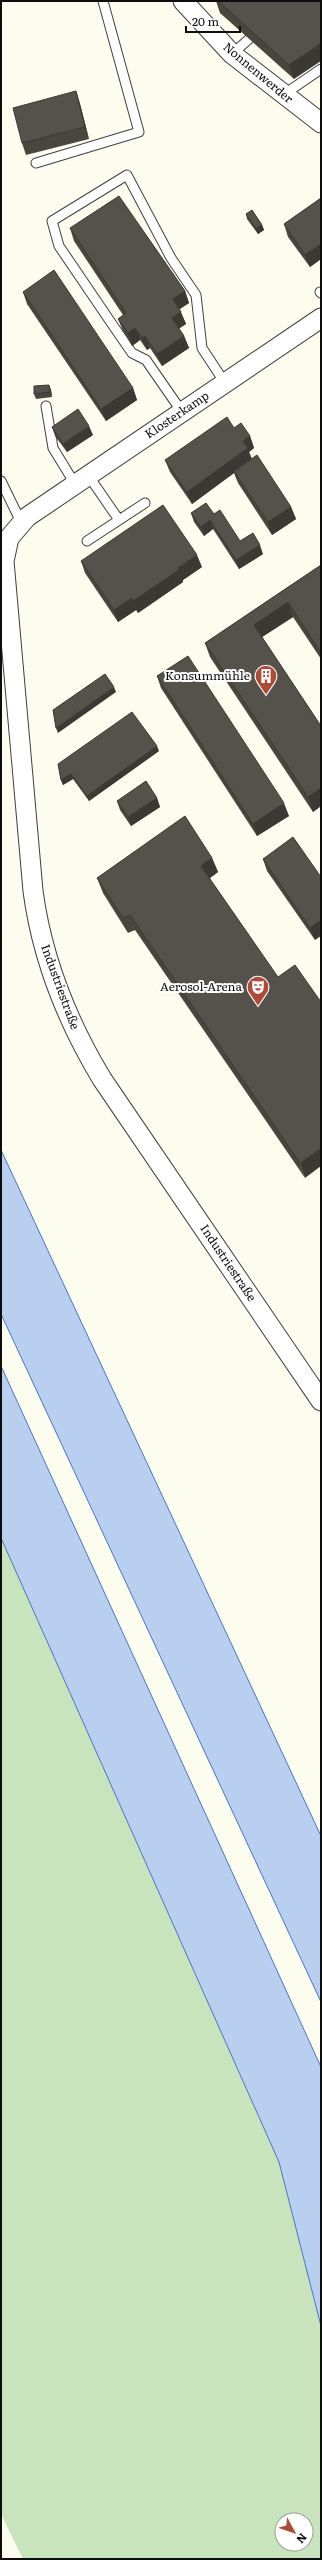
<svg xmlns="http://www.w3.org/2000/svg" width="322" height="2560" viewBox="0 0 322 2560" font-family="Literata,serif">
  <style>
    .green { fill: #c8e4bc; fill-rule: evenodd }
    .water { fill: #b9cfef; stroke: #4874bf }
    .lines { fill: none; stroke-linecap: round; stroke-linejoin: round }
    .service-casing { stroke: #404040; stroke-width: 11 }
    .minor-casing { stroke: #404040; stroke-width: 21 }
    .service { stroke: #fff; stroke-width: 9 }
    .minor { stroke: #fff; stroke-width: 19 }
    .wall { fill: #494640 }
    .shaded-wall { fill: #3c3934 }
    .building { fill: #55514b; stroke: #3c3934 }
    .labels { text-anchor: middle; stroke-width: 4; stroke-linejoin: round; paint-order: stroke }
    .street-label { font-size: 12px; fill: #0d0d0d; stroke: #fff }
    .poi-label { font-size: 12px; fill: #0d0d0d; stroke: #fff; text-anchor: end }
  </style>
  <rect width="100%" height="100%" fill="#fdfdef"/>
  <path class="green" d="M 1,1538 L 279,2162 L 321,2326 L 321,2559 L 23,2559 L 1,2514 ZM 282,2520 L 306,2520 L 306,2544 L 282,2544 Z"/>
  <path class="water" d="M 1,1150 L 321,1836 L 321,2002 L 1,1314 Z
    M 1,1366 L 321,2067 L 321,2326 L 279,2162 L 1,1538 Z"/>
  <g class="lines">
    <g class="service-casing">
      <path id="service" d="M 232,54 L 249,39
        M 283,95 L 321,69
        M 36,163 L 139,132 L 103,1
        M 320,292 L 321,293
        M 46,406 L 53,448 L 75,484
        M 182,412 L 146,360 L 132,353 L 112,324 L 59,246 L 52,221 L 127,175 L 171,258 L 196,295 L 202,348 L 225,383
        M 88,475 L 119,520
        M 1,481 L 21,522
        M 87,541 L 145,503"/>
    </g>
    <g class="minor-casing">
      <path id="minor" d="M 183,1 L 232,54 L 321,123
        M 321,318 L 27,517 L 9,538 L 4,561 L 33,891 C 42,958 67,1021 102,1079 L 321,1401"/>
    </g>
    <use href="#service" class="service"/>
    <use href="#minor" class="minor"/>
  </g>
  <path class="wall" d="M 216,1 L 321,1 L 294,79 L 220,13 Z
    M 76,91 L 80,104 L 89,139 L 26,155 L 22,143 Z
    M 321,198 L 321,259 L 310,267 L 288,237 L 284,224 Z
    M 246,214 L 262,225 L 264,230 L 258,234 L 247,219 Z
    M 70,228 L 185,291 L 189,303 L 179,309 L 186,324 L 179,328 L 184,336 L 189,348 L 162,366 L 150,348 L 147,350 L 140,340 L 132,346 L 123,331 L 118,319 L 123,315 L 74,241 Z
    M 23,292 L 133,388 L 137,400 L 106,421 L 27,304 Z
    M 49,385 L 51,390 L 52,397 L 36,399 L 34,394 Z
    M 52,427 L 93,435 L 67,452 L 55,436 Z
    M 234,428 L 250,436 L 254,448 L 249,452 L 252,459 L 291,507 L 296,519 L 272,535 L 238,483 L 234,473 L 192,504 L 170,472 L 165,460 Z
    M 191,513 L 214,514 L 240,541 L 263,554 L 239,569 L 213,529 L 204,536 L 194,522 Z
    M 81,561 L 202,567 L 183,580 L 183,582 L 138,613 L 136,610 L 118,622 L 85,573 Z
    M 321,565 L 321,659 L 293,617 L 262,637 L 321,726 L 321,806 L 313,812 L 210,657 L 205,643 Z
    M 157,676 L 289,816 L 257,836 L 161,688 Z
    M 159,751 L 89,801 L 73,779 L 63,785 L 61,780 L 58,764 Z
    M 157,798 L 160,807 L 131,826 L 120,810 L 117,801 Z
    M 212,858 L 218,872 L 210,878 L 305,1178 L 135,930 L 128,933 L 103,893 L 97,878 Z
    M 263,859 L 321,877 L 315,940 L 267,871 Z"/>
  <path class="shaded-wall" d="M 321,43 L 321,61 L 294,79 L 289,65 Z
    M 76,91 L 80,104 L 89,139 L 85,127 Z
    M 262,225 L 264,230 L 258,234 L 256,229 Z
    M 321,244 L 321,259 L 310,267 L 305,255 Z
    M 185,291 L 189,303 L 177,311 L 173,299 Z
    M 181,312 L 186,324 L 177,330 L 172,318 Z
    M 135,328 L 140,340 L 132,346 L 128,333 Z
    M 145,336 L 150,348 L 147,350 L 142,338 Z
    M 184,336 L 189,348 L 162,366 L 157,354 Z
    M 49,385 L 51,390 L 52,397 L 50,392 Z
    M 133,388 L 137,400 L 106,421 L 101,409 Z
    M 89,426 L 93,435 L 67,452 L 63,444 Z
    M 250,436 L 254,448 L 249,452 L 252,460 L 234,471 L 234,473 L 192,504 L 187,492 L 243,441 Z
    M 291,507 L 296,519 L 272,535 L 268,522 Z
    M 210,520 L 213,529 L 204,536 L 201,527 Z
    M 260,545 L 263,554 L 239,569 L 236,560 Z
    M 197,555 L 202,567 L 183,580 L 183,582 L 138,613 L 133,601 L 178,568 Z
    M 132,598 L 136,610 L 118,622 L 114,610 Z
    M 288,602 L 293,617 L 259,639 L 254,625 Z
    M 114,687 L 116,692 L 58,733 L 56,728 Z
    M 157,746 L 159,751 L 89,801 L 87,796 Z
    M 71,774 L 73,779 L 63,785 L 61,780 Z
    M 321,788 L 321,806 L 313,812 L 308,797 Z
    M 157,798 L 160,807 L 131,826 L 128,817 Z
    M 284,803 L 289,816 L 257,836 L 253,824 Z
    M 212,858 L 218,872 L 207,880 L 201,866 Z
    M 321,920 L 321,936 L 315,940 L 310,928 Z
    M 321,1148 L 321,1166 L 305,1178 L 300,1163 Z"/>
  <path class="building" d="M 218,1 L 321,1 L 321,43 L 289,65 Z
    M 76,91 L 85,127 L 22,143 L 13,108 Z
    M 119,196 L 185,291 L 173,299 L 181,312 L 172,318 L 184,336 L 157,354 L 145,336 L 142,338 L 135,328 L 128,333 L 118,319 L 126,313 L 70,228 Z
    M 321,198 L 321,244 L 305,255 L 284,224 Z
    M 252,210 L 262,225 L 256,229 L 246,214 Z
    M 54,270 L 133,388 L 101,409 L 23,292 Z
    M 49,385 L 50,392 L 34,394 L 34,386 Z
    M 78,409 L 89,426 L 63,444 L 52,427 Z
    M 227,417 L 234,428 L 241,423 L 250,436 L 243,441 L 248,448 L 187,492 L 165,460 Z
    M 257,455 L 291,507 L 268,522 L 234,471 Z
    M 206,503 L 214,514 L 220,510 L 240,541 L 253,533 L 260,545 L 236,560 L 210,520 L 201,527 L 191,513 Z
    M 163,505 L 197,555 L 178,568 L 179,570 L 133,601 L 132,598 L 114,610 L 81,561 Z
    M 321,565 L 321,653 L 288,602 L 254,625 L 321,726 L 321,788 L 308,797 L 205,643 Z
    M 188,656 L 284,803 L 253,824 L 157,676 Z
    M 105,674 L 114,687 L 56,728 L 53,710 Z
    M 132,712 L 157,746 L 87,796 L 71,774 L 61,780 L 58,764 Z
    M 146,781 L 157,798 L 128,817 L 117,801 Z
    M 185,816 L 212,858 L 201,866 L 278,977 L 295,965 L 321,1002 L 321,1148 L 300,1163 L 130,915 L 123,918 L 97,878 Z
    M 293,837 L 321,877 L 321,920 L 310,928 L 263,859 Z"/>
  <defs>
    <g id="building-pin" transform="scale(1.15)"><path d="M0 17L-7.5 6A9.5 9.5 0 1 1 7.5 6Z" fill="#af4a34" stroke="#fff"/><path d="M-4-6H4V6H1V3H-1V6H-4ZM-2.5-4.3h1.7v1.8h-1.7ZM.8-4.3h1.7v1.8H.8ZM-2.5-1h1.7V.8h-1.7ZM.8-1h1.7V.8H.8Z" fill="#fff"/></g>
    <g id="theatre-pin" transform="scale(1.15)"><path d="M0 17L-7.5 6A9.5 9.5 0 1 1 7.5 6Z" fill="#af4a34" stroke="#fff"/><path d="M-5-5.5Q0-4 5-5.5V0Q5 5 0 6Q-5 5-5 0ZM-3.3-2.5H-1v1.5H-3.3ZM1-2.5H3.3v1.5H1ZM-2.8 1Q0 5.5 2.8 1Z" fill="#fff"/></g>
  </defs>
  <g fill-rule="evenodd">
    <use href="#building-pin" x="266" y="676"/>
    <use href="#theatre-pin" x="258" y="987"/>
  </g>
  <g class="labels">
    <g class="street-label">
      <text transform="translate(258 73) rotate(40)" y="4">Nonnenwerder</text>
      <text transform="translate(177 415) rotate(-34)" y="4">Klosterkamp</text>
      <text transform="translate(60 987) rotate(70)" y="4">Industriestraße</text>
      <text transform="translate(228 1263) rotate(56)" y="4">Industriestraße</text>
    </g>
    <g class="poi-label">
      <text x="250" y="680">Konsummühle</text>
      <text x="242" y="991">Aerosol-Arena</text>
    </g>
  </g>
  <rect width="322" height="2560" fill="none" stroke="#0d0d0d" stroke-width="4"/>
  <g transform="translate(294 2532) rotate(130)"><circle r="19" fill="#ffffff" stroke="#9e9e9e"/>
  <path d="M0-3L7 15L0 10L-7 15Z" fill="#af4a34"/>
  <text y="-6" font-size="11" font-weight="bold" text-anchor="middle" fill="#0d0d0d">N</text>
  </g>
  <path d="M186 26v6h54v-6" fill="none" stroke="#0d0d0d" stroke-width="2"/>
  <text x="192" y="26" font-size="12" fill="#0d0d0d" stroke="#ffffff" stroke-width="3" paint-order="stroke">20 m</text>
</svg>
